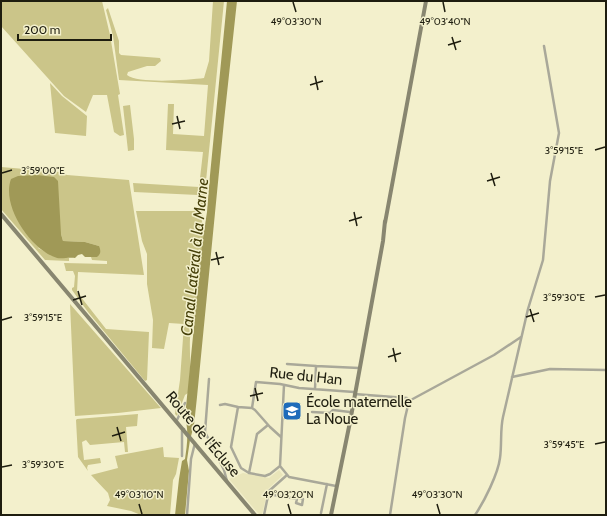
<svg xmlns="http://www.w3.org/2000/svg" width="607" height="516" viewBox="0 0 607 516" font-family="Cabin,sans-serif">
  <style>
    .built { fill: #e9e5ba }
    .green { fill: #cbc589 }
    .water { fill: #a09957 }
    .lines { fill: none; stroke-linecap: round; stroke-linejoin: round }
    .minor { stroke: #a9a899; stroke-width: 2.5 }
    .secondary { stroke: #888670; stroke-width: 4 }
    .ticks { fill: none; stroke: #1e1d0f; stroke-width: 1.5 }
    .labels { text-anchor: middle; stroke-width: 3; stroke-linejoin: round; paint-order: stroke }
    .street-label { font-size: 15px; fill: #1e1d0f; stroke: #f3f0cc }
    .poi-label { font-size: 15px; fill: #1e1d0f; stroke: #f3f0cc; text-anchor: start }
    .water-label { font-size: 16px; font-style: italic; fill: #453f08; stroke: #f3f0cc }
    .ticks-label { font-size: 10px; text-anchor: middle; fill: #1e1d0f; stroke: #f3f0cc; stroke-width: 3; stroke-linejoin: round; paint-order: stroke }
  </style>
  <rect width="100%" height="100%" fill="#f3f0cc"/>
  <path class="built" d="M 279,470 L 283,475 L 268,489 L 262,515 L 260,515 L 256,511 L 229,479 L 243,473 L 269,478 Z"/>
  <path class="green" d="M 1,1 L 102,1 L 110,35 L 120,94 L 118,95 L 124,135 L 120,136 L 114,132 L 107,95 L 93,95 L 86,112 L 64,96 L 1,26 Z
    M 213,1 L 224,1 L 202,221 L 204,233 L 200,266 L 198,266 L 197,281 L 198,285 L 195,321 C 187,332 191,354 190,368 C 190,376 189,385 188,393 L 185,395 L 177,416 L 175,414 L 180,380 L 184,324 L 169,323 L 164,349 L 152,348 L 153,320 L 147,284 L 147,254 L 142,241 L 136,211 L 198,211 L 198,195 L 134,192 L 133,183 L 199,187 L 203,152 L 166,150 L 168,104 L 174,104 L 173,134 L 204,136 L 208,85 L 119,80 L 113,36 L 106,10 L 108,8 L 119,41 L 119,53 L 121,55 L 160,58 L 161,61 L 155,66 L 147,66 L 128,72 L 127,75 C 138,84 189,80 204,78 L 209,61 Z
    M 50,83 L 62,96 L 87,116 L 86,136 L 55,133 Z
    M 130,105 L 134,139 L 134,150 L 128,151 L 123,106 Z
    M 1,167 L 60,172 L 67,175 L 129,180 L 144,275 L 78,272 L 77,292 L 106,329 L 149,332 L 147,380 L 145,381 L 88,312 L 72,290 L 72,288 L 74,287 L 75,276 L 73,271 L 66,271 L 64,263 L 107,264 L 107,261 L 92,260 L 91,257 L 97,257 L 99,246 L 85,242 L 63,241 L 61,234 L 38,248 L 58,258 L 69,258 L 69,261 L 45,260 L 1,209 Z
    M 70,304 L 160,407 L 161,408 L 118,413 L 75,416 Z
    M 138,414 L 137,426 L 126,427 L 128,452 L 125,452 L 124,442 L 90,445 L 86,440 L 82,442 L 84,460 L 100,458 L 101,463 L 88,465 L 87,468 L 88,471 L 78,457 L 76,420 L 77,419 Z
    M 163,447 L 164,457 L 179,458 L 176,474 L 173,480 L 170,515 L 141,515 L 131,511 L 107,506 L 110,500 L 108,493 L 91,475 L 118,468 L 115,456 Z"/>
  <path class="water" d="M 227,1 L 237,1 L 224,121 L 197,397 L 194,425 L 190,440 L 187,460 L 189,471 L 185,515 L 175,515 L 179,479 L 182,461 L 185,459 C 187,445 189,432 185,417 L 202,245 L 207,212 L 210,175 Z
    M 37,175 L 54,177 L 58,181 L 61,234 L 63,241 L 85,242 L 99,246 C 101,251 101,254 97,257 L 85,257 L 82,254 L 78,255 L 75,258 C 70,257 62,259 57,258 C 31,250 1,206 11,179 L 18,176 Z"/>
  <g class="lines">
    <path class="minor" d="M 287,364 L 316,366
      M 512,377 L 550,369 L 606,370
      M 209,379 L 205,432 L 224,470 L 227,481
      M 284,385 L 280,466 L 289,477 L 336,486
      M 315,389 L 316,366 L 359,368
      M 354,394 L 407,398 L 409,401 L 405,418 L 390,515
      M 409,401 L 494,355 L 521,337
      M 220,405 L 225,404 L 238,407
      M 252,408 L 256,382 L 280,384 L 299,388 L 354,392
      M 312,412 L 330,413 L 333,410 L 350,412
      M 177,420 L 185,403
      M 182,456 L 182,431 L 184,429
      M 280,466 L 270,474 L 265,476 L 249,473 L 241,468 L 231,447 L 238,407 L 252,408 L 255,410 L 270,427 L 281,437
      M 249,473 L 257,434 L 268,425
      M 268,494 L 297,499 L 297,497 L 303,499 L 302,505 L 296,503 L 297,499
      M 321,513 L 327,484
      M 187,515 L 191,459 L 195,443
      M 264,515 L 269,491 L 287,475
      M 475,515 C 484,502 498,474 500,458 C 502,444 500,430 503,417 L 528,309 L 543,260 L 550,181 L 559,133 L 544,46"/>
    <path class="secondary" d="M 1,214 C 86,314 171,414 255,515
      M 385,223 L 426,1
      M 331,515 L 350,422 L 383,241 L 385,221"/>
  </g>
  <path class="ticks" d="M 293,2 L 296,12M 443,2 L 445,12M 452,37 L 456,50M 448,45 L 461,41M 315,76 L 318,90M 310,85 L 323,81M 177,116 L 180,129M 172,124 L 185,121M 595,150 L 605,147M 2,173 L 12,170M 491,173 L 495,186M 487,181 L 500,177M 354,212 L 357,226M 349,221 L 362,217M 216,252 L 219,265M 211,260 L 224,257M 78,291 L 82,305M 595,297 L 605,295M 73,300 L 86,296M 530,309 L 534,322M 526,317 L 539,313M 2,320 L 12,317M 393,348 L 396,362M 388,357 L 401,353M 255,388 L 258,401M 250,396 L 263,393M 117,427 L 121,441M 112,436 L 125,432M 595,444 L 605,442M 2,467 L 12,465M 139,504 L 142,514M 288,504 L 291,514M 437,504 L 440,514"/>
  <defs>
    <g id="school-square" transform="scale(1)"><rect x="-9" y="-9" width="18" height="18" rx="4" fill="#1e6bba" stroke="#f3f0cc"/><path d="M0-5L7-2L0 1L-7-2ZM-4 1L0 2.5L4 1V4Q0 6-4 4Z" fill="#fff"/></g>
  </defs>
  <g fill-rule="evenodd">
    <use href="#school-square" x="292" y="411"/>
  </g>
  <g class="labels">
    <g class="street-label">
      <text transform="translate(306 376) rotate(6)" y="5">Rue du Han</text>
      <text transform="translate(203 434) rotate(50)" y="5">Route de l'Écluse</text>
    </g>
    <g class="poi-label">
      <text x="306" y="407">École maternelle<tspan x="306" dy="17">La Noue</tspan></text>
    </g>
    <g class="water-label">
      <text transform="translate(194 257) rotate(-84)" y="6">Canal Latéral à la Marne</text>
    </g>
  </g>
  <g class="ticks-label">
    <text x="296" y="25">49°03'30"N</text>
    <text x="445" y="25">49°03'40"N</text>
    <text x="564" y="154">3°59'15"E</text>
    <text x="43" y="174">3°59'00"E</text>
    <text x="564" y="301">3°59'30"E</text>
    <text x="43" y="321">3°59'15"E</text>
    <text x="564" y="448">3°59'45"E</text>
    <text x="43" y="468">3°59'30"E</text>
    <text x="139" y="498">49°03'10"N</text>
    <text x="288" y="498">49°03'20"N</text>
    <text x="437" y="498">49°03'30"N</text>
  </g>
  <rect width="607" height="516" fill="none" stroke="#1e1d0f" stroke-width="4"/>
  <path d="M18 34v6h93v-6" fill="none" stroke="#1e1d0f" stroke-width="2"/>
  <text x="24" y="34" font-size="12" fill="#1e1d0f" stroke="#f3f0cc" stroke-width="3" paint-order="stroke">200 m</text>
</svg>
